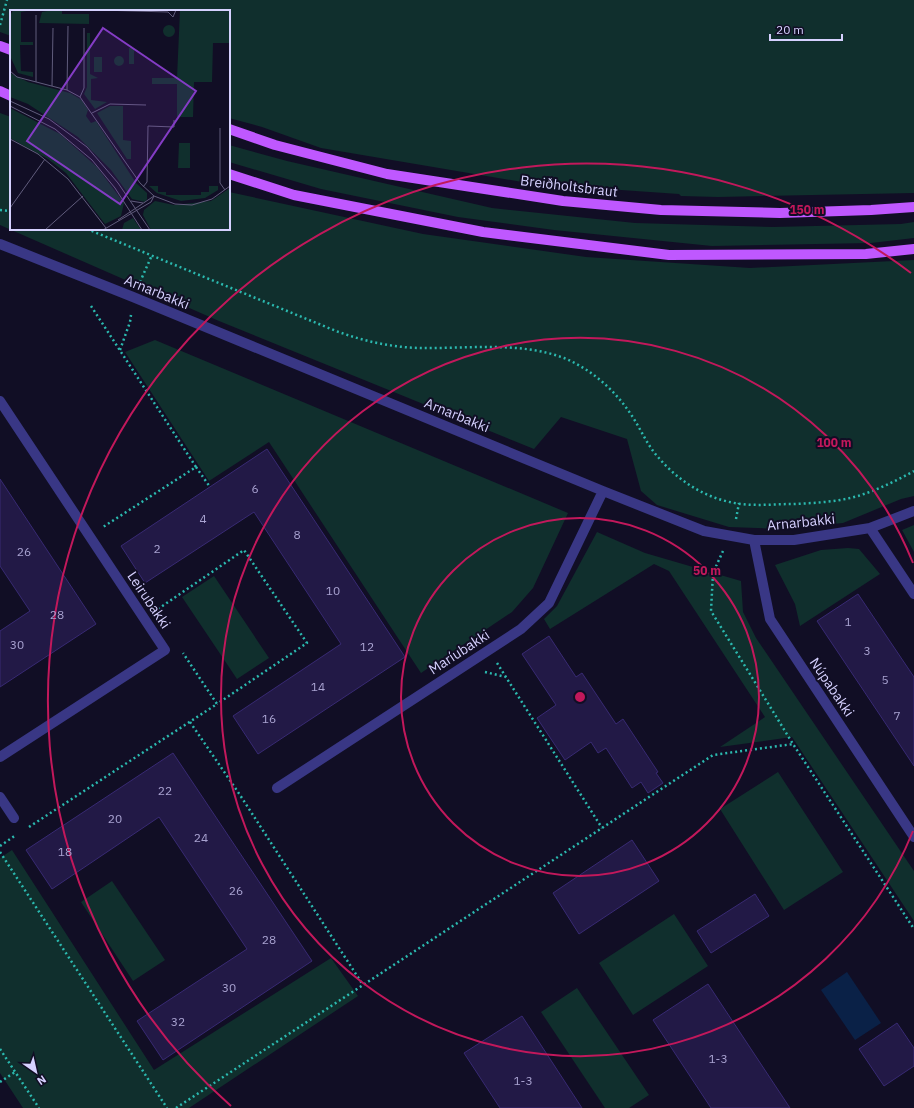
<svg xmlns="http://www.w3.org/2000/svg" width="914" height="1108" viewBox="0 0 914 1108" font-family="'IBM Plex Sans',sans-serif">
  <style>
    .green { fill: #102f2d }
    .water { fill: #0a2147 }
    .building { fill: #221946; stroke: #382a73 }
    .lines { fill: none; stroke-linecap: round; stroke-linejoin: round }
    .path { stroke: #2bb9af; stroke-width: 2.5; stroke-dasharray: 2 3; stroke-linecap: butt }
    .minor { stroke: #393785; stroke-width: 10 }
    .major { stroke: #bf58ff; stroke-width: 10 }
    .ring { fill: none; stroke: #c2185b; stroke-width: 2 }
    .labels { text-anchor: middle; stroke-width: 4; stroke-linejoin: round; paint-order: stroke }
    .number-label { font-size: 12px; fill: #a9a3d1 }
    .street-label { font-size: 14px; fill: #d6d1ff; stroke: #110e25 }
    .inset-road { fill: none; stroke: #605c7c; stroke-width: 1 }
    .view { fill: #843cc5; fill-opacity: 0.15; stroke: #843cc5; stroke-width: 2 }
    .inset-edge { fill: none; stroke: #d6d1ff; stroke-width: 2 }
    .centre { fill: #c2185b; stroke: #110e25; stroke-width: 2 }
    .ring-label { font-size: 12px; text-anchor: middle; font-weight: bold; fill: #c2185b; stroke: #110e25; stroke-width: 4; stroke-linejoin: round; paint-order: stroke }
  </style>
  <rect width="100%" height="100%" fill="#110e25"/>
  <path class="green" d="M 0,0 L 914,0 L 914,193 L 718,197 L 681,196 L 679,194 L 534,184 L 321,148 L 262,127 L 229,118 L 229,11 L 11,11 L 11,36 L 0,32 Z
    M 0,113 L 11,117 L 11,229 L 229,229 L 229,192 L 423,234 L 586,257 L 750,268 L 914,260 L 914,496 L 901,499 L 843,523 L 780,529 L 729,527 L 657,505 L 641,491 L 627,439 L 561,417 L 534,449 L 219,321 L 0,225 Z
    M 229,145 L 287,161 L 492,208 L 635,223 L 773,227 L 901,224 L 914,222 L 914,238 L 871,243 L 712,246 L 554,230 L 458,217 L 321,189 L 229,162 Z
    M 155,340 L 568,513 L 533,588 L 512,612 L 421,673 L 269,442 L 209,481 L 125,352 Z
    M 914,525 L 914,552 L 902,530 Z
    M 597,532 L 645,553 L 741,581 L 743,612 L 756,638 L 914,871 L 914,921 L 792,737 L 720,747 L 765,717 L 669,571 L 654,564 L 550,629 L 544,619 L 557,606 Z
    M 848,548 L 859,549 L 880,574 L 800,626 L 795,604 L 775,565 L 821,550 Z
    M 214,576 L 269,658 L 237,679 L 182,597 Z
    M 778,772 L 843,872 L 784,910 L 720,809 Z
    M 12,850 L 154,1070 L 331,958 L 358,996 L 189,1108 L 23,1108 L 0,1073 L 0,858 Z
    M 112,881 L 165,960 L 133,981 L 81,902 Z
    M 674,914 L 708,966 L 633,1015 L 599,963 Z
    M 577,988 L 649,1095 L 629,1108 L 605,1108 L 541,1012 Z"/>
  <path class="water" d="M 847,972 L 881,1023 L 855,1040 L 821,990 Z"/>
  <path class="building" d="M 267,449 L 405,657 L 258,754 L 233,716 L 341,644 L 254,512 L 145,583 L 121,546 Z
    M 0,479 L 96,624 L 0,687 L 0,631 L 30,611 L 0,566 Z
    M 858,594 L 914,677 L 914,766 L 817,621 Z
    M 549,636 L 576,677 L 582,673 L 616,724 L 623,719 L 658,772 L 656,773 L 663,783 L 648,793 L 641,782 L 632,788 L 606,748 L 598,753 L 591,742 L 565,760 L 537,718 L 556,705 L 522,654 Z
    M 173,753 L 312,961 L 163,1060 L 137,1021 L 247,949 L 159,817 L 52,889 L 26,850 Z
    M 632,840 L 659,881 L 579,934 L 553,893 Z
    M 755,894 L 769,916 L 711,953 L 697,931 Z
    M 708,984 L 790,1108 L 711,1108 L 653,1020 Z
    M 522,1016 L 582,1108 L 500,1108 L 464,1053 Z
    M 897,1023 L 914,1048 L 914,1066 L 884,1086 L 859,1049 Z"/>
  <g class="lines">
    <path class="path" d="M 0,25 L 7,0
      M 0,210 L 11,211
      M 87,229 L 336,331 C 363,341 390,347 418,348 C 466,349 519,341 564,358 C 593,370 617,392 634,419 C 642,432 648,446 658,457 C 679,482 708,500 741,504 C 758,506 776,504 793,504 C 815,503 837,502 858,496 C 877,490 896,481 914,471
      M 140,282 L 152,255
      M 91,306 L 196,467 L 103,527
      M 120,350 L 130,322 L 131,315
      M 196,467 L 210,487
      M 736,519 L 739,503
      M 723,551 L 713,573 L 711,611 L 793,744 L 914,929
      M 158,609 L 244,550 L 307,643 L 217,704
      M 497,663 L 602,828
      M 485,672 L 506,677
      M 190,722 L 240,795 L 363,985
      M 29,827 L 217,704 L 183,653
      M 0,846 L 16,835
      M 0,852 L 167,1108
      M 0,1049 L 39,1108
      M 0,1082 L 15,1072
      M 176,1108 L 713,755 L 793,744"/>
    <path class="minor" d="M 0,244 L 133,297 L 603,491 L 704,531 L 754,540 L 794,540 L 870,528 L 914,511
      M 0,401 L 165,650 L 0,757
      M 870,528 L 914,594
      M 754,540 L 770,619 L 914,837
      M 277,788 L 521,629 L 549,603 L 603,491
      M 0,797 L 14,818"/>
    <path class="major" d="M 0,46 L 11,50
      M 0,91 L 11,96
      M 229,129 L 275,145 L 387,174 L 563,201 L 661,210 L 780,213 L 871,210 L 914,207
      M 229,174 L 294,195 L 483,232 L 669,255 L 866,254 L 914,249"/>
  </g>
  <g class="ring">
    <circle cx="580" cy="697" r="179"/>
    <path d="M913 831A359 359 0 1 1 913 563"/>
    <path d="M231 1106A538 538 0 0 1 911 273"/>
  </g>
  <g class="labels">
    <g class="number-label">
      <text x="255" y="493">6</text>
      <text x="203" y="523">4</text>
      <text x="297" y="539">8</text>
      <text x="157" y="553">2</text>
      <text x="24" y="556">26</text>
      <text x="333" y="595">10</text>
      <text x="57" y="619">28</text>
      <text x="848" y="626">1</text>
      <text x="17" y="649">30</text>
      <text x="367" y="651">12</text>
      <text x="867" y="655">3</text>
      <text x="885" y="684">5</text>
      <text x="318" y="691">14</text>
      <text x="897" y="720">7</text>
      <text x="269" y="723">16</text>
      <text x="165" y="795">22</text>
      <text x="115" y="823">20</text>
      <text x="201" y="842">24</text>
      <text x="65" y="856">18</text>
      <text x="236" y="895">26</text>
      <text x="269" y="944">28</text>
      <text x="229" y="992">30</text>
      <text x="178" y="1026">32</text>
      <text x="718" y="1063">1-3</text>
      <text x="523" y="1085">1-3</text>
    </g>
    <g class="street-label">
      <text transform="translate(569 186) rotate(7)" y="5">Breiðholtsbraut</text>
      <text transform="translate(157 292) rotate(22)" y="5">Arnarbakki</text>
      <text transform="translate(457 415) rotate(22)" y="5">Arnarbakki</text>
      <text transform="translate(801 522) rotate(-6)" y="5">Arnarbakki</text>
      <text transform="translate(149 600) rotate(56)" y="5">Leirubakki</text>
      <text transform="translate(459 652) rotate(-33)" y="5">Maríubakki</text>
      <text transform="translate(832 687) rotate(56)" y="5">Núpabakki</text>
    </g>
  </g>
  <g transform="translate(10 10)">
    <rect width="220" height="220" fill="#110e25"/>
    <path d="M 3,0 L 23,0 L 11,2 L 11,32 L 23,32 L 23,35 L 10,35 L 11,61 L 23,62 L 23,67 L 8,63 L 0,46 L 0,6 ZM 43,0 L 52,0 L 52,4 L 79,4 L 79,14 L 29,13 L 32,2 ZM 170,0 L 220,0 L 220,33 L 203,33 L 202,72 L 184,72 L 183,107 L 167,107 L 167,74 L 142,74 L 142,68 L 167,68 ZM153 21a6 6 0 1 1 12 0a6 6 0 1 1-12 0ZM 77,23 L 80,23 L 80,64 L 88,68 L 81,69 L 81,90 L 97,92 L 85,99 L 74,84 L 77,77 ZM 119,38 L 124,38 L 124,54 L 119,54 ZM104 51a5 5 0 1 1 10 0a5 5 0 1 1-10 0ZM 84,47 L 92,47 L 92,62 L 84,62 ZM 0,63 L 18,72 L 60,83 L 72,90 L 78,100 L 76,106 L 81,113 L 86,111 L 126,173 L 137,183 L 137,189 L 135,192 L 122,189 L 101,160 L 68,127 L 18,94 L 0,87 ZM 100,96 L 113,96 L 113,130 L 121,131 L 121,149 L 117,149 L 87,103 ZM 0,98 L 50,124 L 87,157 L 114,193 L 111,206 L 95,214 L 56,163 L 38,149 L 0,128 ZM 169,133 L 180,133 L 180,158 L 168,158 ZM 139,176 L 148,176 L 148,182 L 156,182 L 156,185 L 191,185 L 191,182 L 199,182 L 199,176 L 208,176 L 208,180 L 195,188 L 171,191 L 147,183 ZM 220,178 L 220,220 L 141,220 L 133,205 L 134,200 L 145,191 L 164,195 L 201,191 ZM 123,208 L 131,220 L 112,220 L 114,213 Z" fill="#102f2d"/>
    <path class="inset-road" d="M 90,0 L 158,2M 158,2 L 163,7 L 166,0M 0,61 L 7,67 L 57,80 L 70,87 L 130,173 L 144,186 L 165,194 L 182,195 L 202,189 L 220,176M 26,72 L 26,5M 42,76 L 43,18M 57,80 L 58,16M 70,87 L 74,78 L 74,18M 0,91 L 39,109 L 77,137 L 108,173 L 140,220M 0,96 L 45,119 L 82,150 L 105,178 L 132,220M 82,103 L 100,94 L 136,95M 210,118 L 210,173 L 215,180M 0,129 L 28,144 L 58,169 L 96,218M 133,177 L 137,172 L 138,116 L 164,117 L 164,110M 121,191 L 133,193M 0,198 L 35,149M 108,210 L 144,186M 35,220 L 73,186M 93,220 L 141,192 L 144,186"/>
    <path class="view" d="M 93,18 L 186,81 L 110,194 L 17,131 Z"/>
    <rect width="220" height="220" class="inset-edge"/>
  </g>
  <circle cx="580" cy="697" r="6" class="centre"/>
  <g class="ring-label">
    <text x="807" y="214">150 m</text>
    <text x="834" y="447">100 m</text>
    <text x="707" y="575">50 m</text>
  </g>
  <g transform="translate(36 1072) rotate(146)" stroke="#110e25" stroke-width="3" paint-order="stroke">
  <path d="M0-3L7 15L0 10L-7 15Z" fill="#d6d1ff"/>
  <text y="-6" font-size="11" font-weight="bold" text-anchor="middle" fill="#d6d1ff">N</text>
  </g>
  <path d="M770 34v6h72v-6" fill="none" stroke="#d6d1ff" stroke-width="2"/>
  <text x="776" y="34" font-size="12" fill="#d6d1ff" stroke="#110e25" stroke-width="3" paint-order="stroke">20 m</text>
</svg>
